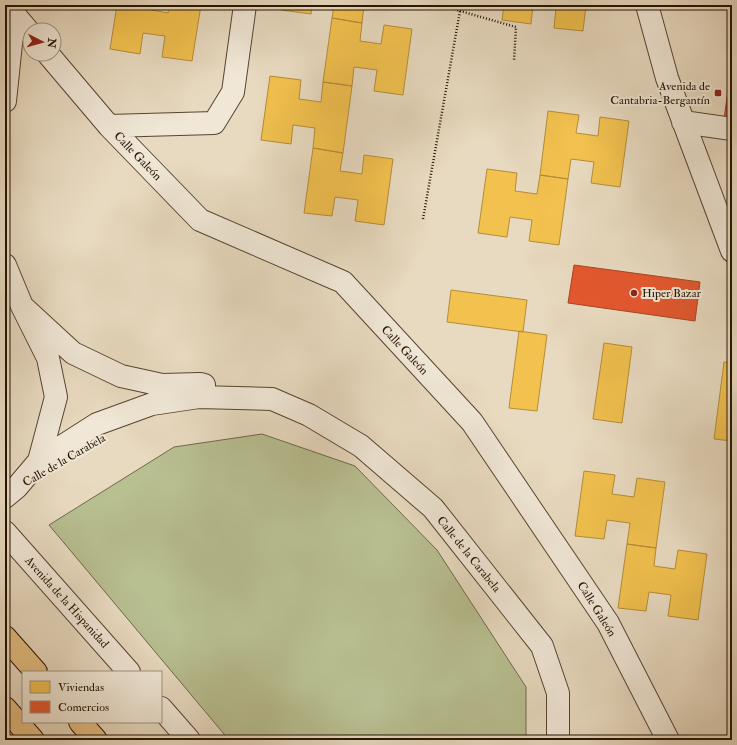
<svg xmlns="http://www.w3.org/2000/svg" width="737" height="745" viewBox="0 0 737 745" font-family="'IM FELL Double Pica',serif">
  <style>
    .green { fill: #b8bf91; stroke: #6e694a }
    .homes { fill: #f2c14e; stroke: #b48d37 }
    .shops { fill: #e4572e; stroke: #ab4321 }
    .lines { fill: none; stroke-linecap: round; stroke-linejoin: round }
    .minor-casing { stroke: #564532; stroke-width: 24 }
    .highway-casing { stroke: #251302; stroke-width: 24 }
    .path { stroke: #251302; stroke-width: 2.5; stroke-dasharray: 1 2; stroke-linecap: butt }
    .minor { stroke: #f0e7d6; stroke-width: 22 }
    .highway { stroke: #e4bd80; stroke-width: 22 }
    .poi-dot { fill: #8f2418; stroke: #f0e7d6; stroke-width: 1.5 }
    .labels { text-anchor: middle; stroke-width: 4; stroke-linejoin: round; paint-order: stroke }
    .poi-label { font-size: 12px; fill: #251302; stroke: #f0e7d6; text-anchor: end }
    .street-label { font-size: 12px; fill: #251302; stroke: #f0e7d6 }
  </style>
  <rect width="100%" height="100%" fill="#e8dac0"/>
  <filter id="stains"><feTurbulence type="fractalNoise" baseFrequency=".005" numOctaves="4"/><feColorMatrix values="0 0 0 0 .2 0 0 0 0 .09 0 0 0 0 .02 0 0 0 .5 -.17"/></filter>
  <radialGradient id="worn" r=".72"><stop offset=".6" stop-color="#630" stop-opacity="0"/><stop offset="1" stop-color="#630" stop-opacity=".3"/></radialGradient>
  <path class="green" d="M 262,434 L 355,466 L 437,550 L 526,687 L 526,740 L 229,740 L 49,525 L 174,447 Z"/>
  <path class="homes" d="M 117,5 L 148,5 L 147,9 L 168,13 L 169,5 L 201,5 L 192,61 L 162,57 L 165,36 L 143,33 L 140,54 L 110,49 Z
    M 282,5 L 312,5 L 311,14 L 281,10 Z
    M 334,5 L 364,5 L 362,23 L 332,18 Z
    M 504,5 L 533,5 L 531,24 L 502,20 Z
    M 541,5 L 586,5 L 583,31 L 554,28 L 556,7 Z
    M 332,18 L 362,23 L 360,41 L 381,44 L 384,25 L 412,29 L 403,95 L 374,91 L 377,70 L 354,67 L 352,86 L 323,82 Z
    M 270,76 L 301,80 L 299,99 L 321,102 L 323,82 L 352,86 L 343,153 L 313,148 L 315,128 L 293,125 L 291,144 L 261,140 Z
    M 548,111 L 579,115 L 576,133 L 598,136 L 600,117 L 629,121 L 620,187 L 591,183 L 594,162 L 571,159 L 568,179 L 540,175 Z
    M 313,148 L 343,153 L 340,171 L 362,174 L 364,155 L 393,159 L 384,225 L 355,221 L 358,200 L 335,197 L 332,216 L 304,213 Z
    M 487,169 L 517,173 L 515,191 L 537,194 L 540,175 L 568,179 L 559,245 L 529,241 L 532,220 L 510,217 L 507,237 L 478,233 Z
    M 451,290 L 527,300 L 523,332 L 447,322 Z
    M 519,331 L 547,335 L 537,411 L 509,408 Z
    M 604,343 L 632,347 L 622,423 L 593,419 Z
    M 724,362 L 732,363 L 732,441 L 714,439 Z
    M 584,471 L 615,475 L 612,494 L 634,497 L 637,478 L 665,482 L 656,548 L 627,544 L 630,523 L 607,520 L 604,539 L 575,536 Z
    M 627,544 L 656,548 L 654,566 L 675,569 L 678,550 L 707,554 L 698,620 L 668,616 L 671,595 L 649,592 L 646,611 L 618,608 Z"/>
  <path class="shops" d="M 730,76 L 732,76 L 732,120 L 724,119 Z
    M 574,265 L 700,282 L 695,321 L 568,303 Z"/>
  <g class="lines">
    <g class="minor-casing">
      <path id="minor" d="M 647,5 L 667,78 L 732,251
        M 8,7 L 30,33
        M 48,54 L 109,126 L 200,220 L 343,282 L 472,422 L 608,623 L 668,740
        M 5,101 L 15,5
        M 683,122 L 732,129
        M 109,126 L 214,123 L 233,92 L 245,5
        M 5,265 L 22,306 L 48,358 L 56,397 L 39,461
        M 22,306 L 73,353 L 121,376 L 162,385 L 200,384 L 204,385
        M 5,497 L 17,487 L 39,461 L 97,424 L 152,404 L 199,397 L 272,399 L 309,415 L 361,446 L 433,508 L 542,646 L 558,693 L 558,740
        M 5,532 L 129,672
        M 161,708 L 189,740"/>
    </g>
    <g class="highway-casing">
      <path id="highway" d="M 5,637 L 36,672
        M 5,708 L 33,740
        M 80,722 L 96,740"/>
    </g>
    <path class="path" d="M 443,5 L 460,11 L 516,27 L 514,61
      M 423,219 L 460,11"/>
    <use href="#minor" class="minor"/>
    <use href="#highway" class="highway"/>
  </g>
  <g class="poi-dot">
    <rect x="714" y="89" width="8" height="8" rx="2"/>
    <circle cx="634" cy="293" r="4"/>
  </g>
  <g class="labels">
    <g class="poi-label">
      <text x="710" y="90">Avenida de<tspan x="710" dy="14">Cantabria-Bergantín</tspan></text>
      <text x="642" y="297" text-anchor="start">Hiper Bazar</text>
    </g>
    <g class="street-label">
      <text transform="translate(138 156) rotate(46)" y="4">Calle Galeón</text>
      <text transform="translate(405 350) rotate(47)" y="4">Calle Galeón</text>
      <text transform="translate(64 460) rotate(-30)" y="4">Calle de la Carabela</text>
      <text transform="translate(469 554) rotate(51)" y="4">Calle de la Carabela</text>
      <text transform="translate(67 602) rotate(48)" y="4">Avenida de la Hispanidad</text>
      <text transform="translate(597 609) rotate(58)" y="4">Calle Galeón</text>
    </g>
  </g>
  <rect width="737" height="745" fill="none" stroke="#e8dac0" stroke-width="20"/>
  <rect x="6" y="6" width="725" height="733" fill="none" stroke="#251302" stroke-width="2"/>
  <rect x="10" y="10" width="717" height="725" fill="none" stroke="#251302"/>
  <rect x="22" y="671" width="140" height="52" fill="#f0e7d6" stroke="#9f9281"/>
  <rect x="30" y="681" width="20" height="12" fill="#f2c14e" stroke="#9f9281"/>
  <text x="58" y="691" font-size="12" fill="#251302">Viviendas</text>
  <rect x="30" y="701" width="20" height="12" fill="#e4572e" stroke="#9f9281"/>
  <text x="58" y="711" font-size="12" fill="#251302">Comercios</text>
  <g transform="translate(42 42) rotate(96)"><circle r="19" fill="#f0e7d6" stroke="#9f9281"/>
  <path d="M0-3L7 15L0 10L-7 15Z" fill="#8f2418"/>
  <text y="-6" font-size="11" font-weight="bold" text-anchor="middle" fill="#251302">N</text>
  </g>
  <rect width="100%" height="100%" filter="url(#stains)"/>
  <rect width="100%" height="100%" fill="url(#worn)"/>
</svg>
